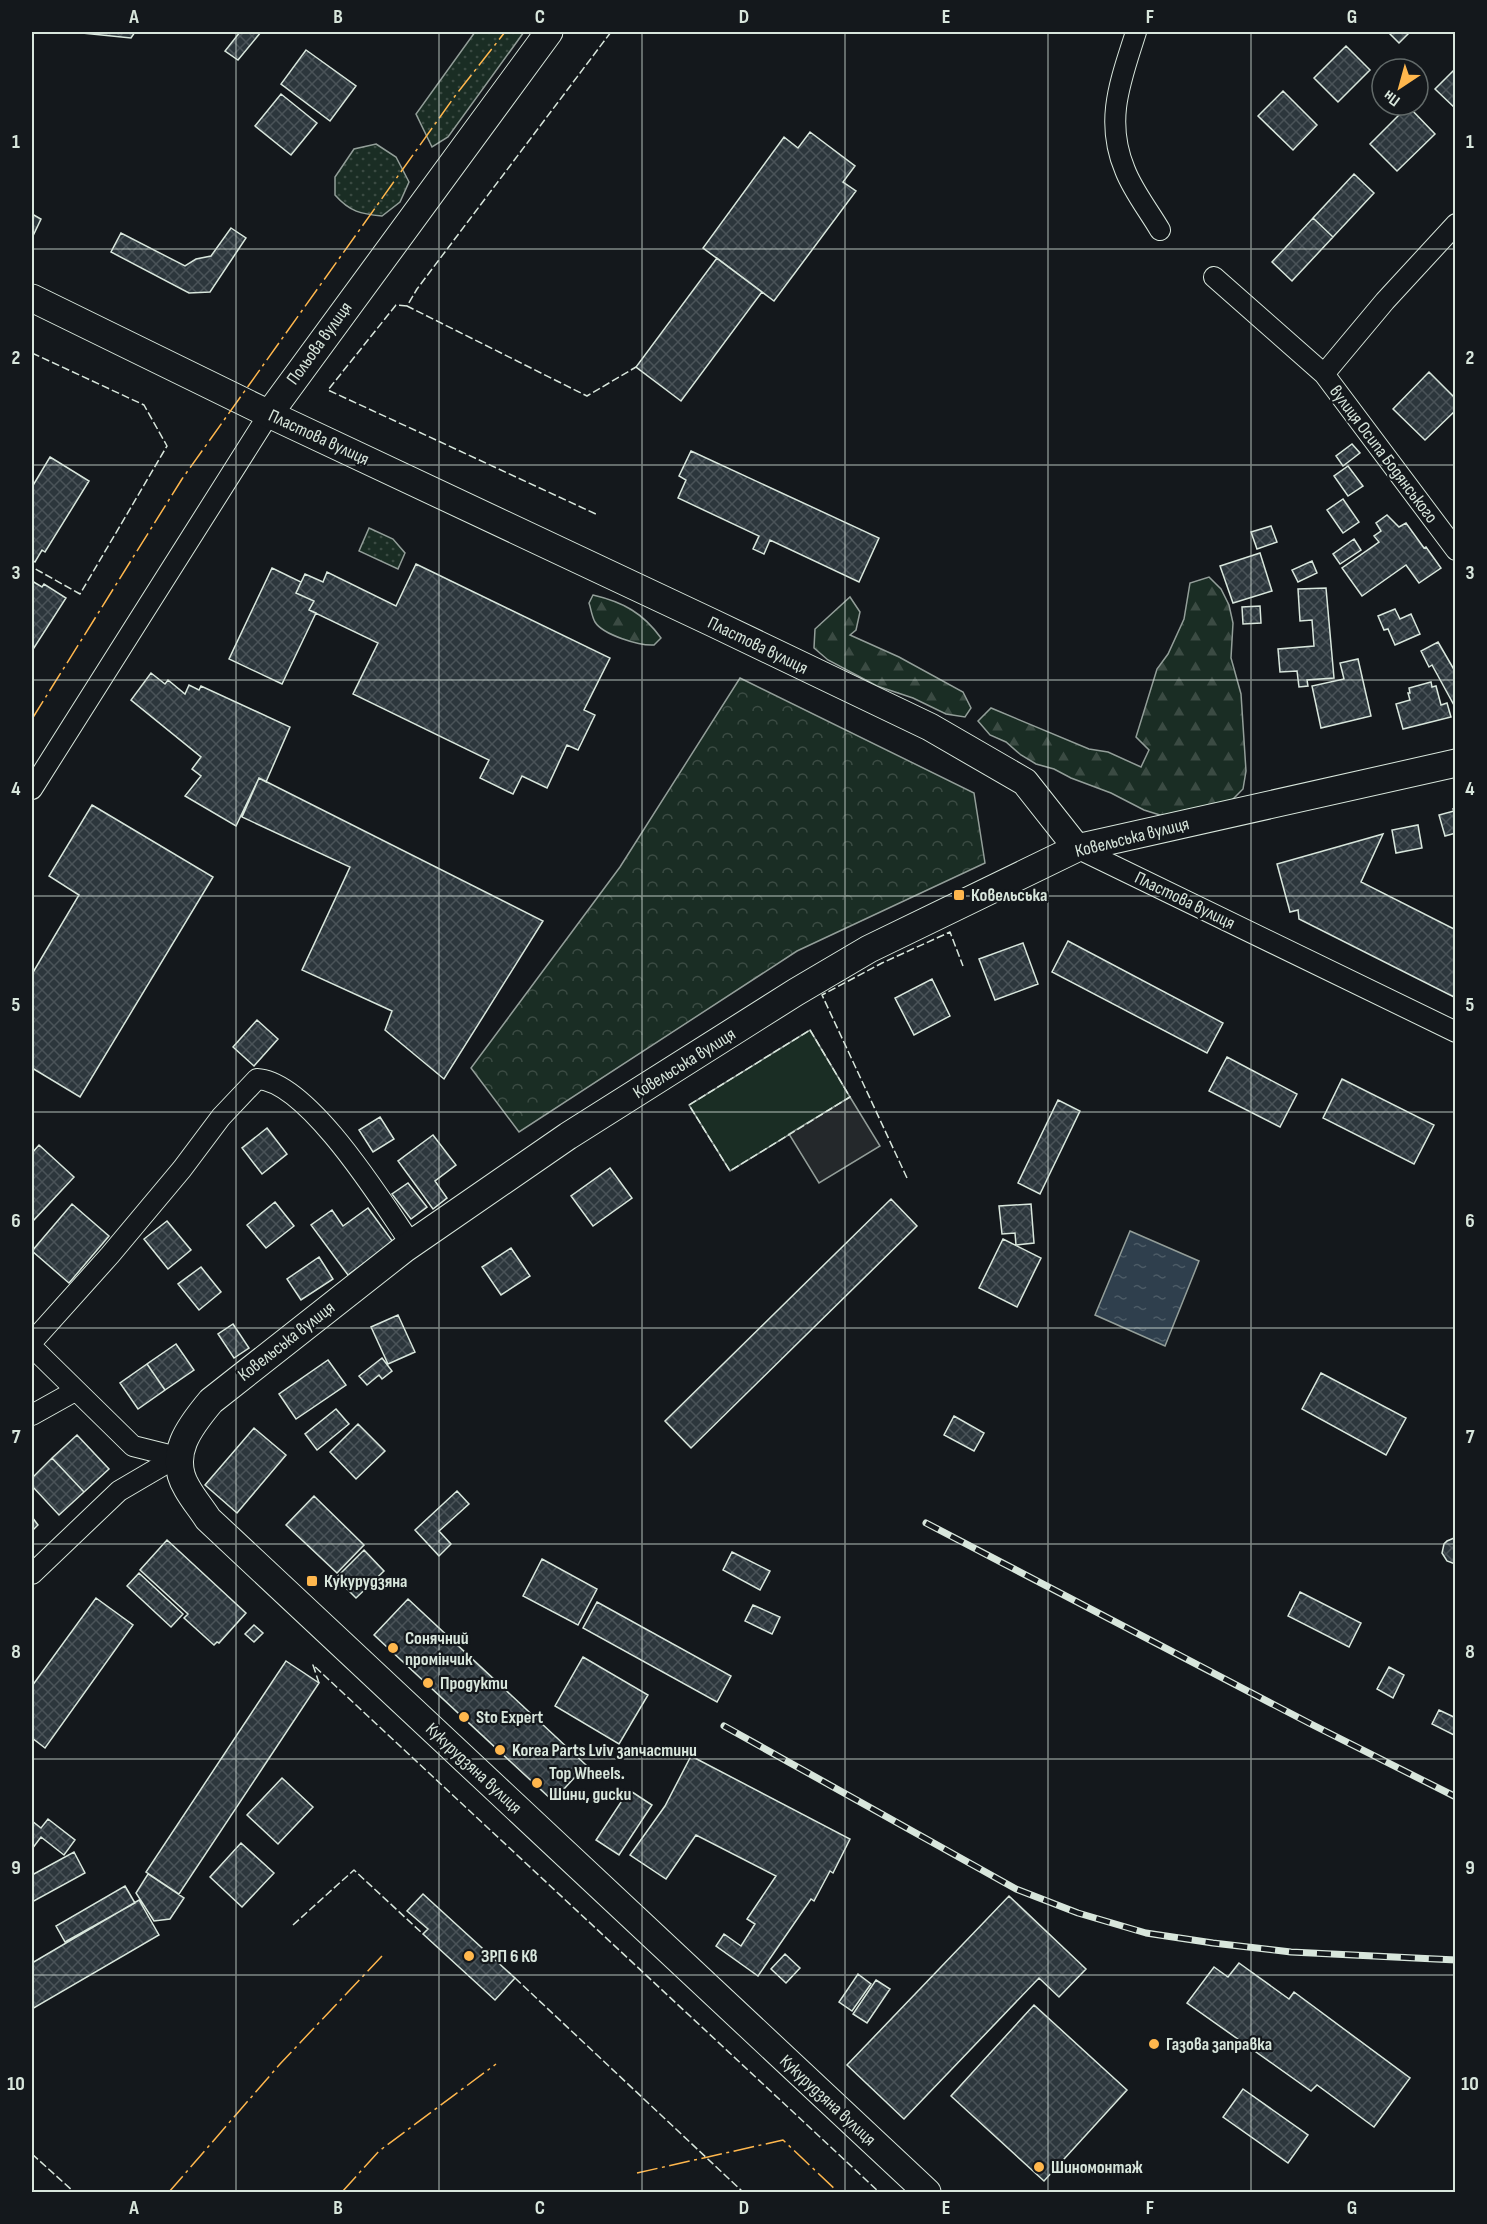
<svg xmlns="http://www.w3.org/2000/svg" width="1487" height="2224" viewBox="0 0 1487 2224" font-family="'Sofia Sans Condensed',sans-serif">
  <style>
    .grass { fill: url(#grass-dots); stroke: #939e99; stroke-width: 1.5 }
    .forest { fill: url(#forest-firs); stroke: #939e99; stroke-width: 1.5 }
    .park { fill: url(#park-crowns); stroke: #939e99; stroke-width: 1.5 }
    .garden { fill: #1a2d24; stroke: #939e99; stroke-width: 1.5 }
    .parking { fill: #24282b; stroke: #939e99; stroke-width: 1.5 }
    .water { fill: url(#water-ripples); stroke: #939e99; stroke-width: 1.5 }
    .building { fill: url(#building-cross-hatch); stroke: #d8e6dc; stroke-width: 1.5 }
    .lines { fill: none; stroke-linecap: round; stroke-linejoin: round }
    .street-casing { stroke: #d8e6dc; stroke-width: 22 }
    .secondary-casing { stroke: #d8e6dc; stroke-width: 29 }
    .street { stroke: #14181c; stroke-width: 20 }
    .secondary { stroke: #14181c; stroke-width: 27 }
    .rail-casing { stroke: #d8e6dc; stroke-width: 7 }
    .rail { stroke: #14181c; stroke-width: 4.5; stroke-dasharray: 14; stroke-linecap: butt }
    .fence { stroke: #d8e6dc; stroke-width: 1.5; stroke-dasharray: 8 3; stroke-linecap: butt }
    .power { stroke: #ffb74d; stroke-width: 1.5; stroke-dasharray: 21 4.5 3 4.5; stroke-linecap: butt }
    .grid { fill: none; stroke: #d8e6dc; stroke-width: 1.5; stroke-opacity: 0.55 }
    .poi-dot { fill: #ffb74d; stroke: #14181c; stroke-width: 2 }
    .labels { text-anchor: middle; stroke-width: 4.5; stroke-linejoin: round; paint-order: stroke }
    .street-label { font-size: 18px; fill: #d8e6dc; stroke: #14181c }
    .poi-label { font-size: 18px; font-weight: bold; fill: #d8e6dc; stroke: #14181c; text-anchor: start }
    .neatline { fill: none; stroke: #d8e6dc; stroke-width: 2 }
    .grid-label { font-size: 20px; text-anchor: middle; font-weight: bold; fill: #d8e6dc }
  </style>
  <defs>
    <pattern id="grass-dots" width="8" height="8" patternUnits="userSpaceOnUse" patternTransform="scale(1.5)"><rect width="8" height="8" fill="#1a2d24"/><path d="M2 2h.1M6 6h.1" fill="none" stroke="#3b4b43" stroke-width="1.8" stroke-linecap="round"/></pattern>
    <pattern id="forest-firs" width="22" height="20" patternUnits="userSpaceOnUse" patternTransform="scale(1.5)"><rect width="22" height="20" fill="#1a2d24"/><path d="M5 1l3.5 6h-7zM16 11l3.5 6h-7z" fill="#3b4b43"/></pattern>
    <pattern id="park-crowns" width="20" height="18" patternUnits="userSpaceOnUse" patternTransform="scale(1.5)"><rect width="20" height="18" fill="#1a2d24"/><path d="M2 6a3 3 0 1 1 6 0M12 15a3 3 0 1 1 6 0" fill="none" stroke="#3b4b43"/></pattern>
    <pattern id="water-ripples" width="26" height="14" patternUnits="userSpaceOnUse" patternTransform="scale(1.5)"><rect width="26" height="14" fill="#2f3f4d"/><path d="M2 4q2-2 4 0t4 0M15 11q2-2 4 0t4 0" fill="none" stroke="#4c5b66"/></pattern>
    <pattern id="building-cross-hatch" width="8" height="8" patternUnits="userSpaceOnUse" patternTransform="scale(1.5)"><rect width="8" height="8" fill="#2c363c"/><path d="M0 0l8 8M0 8l8-8" fill="none" stroke="#4a5358"/></pattern>
  </defs>
  <rect width="100%" height="100%" fill="#14181c"/>
  <path class="grass" d="M 475,32 L 524,32 L 448,137 L 432,147 L 416,114 Z
    M 376,144 L 396,157 L 409,182 L 400,202 L 382,216 C 361,214 350,212 335,195 L 335,177 L 354,149 Z
    M 369,528 L 393,539 L 405,553 L 398,569 L 359,551 Z"/>
  <path class="forest" d="M 1209,577 L 1221,589 L 1229,605 L 1233,623 L 1231,658 L 1241,694 L 1246,771 L 1243,789 L 1231,801 L 1179,821 L 1144,810 L 1111,793 L 1071,778 L 1054,769 L 1036,764 L 1021,755 L 1006,742 L 990,735 L 978,721 L 991,708 L 1089,749 L 1108,752 L 1141,767 L 1149,750 L 1136,737 L 1157,669 L 1168,654 L 1184,619 L 1190,583 Z
    M 593,595 C 623,602 643,613 661,638 L 654,645 C 640,646 603,635 595,622 C 592,617 591,609 589,603 Z
    M 850,597 L 860,612 L 856,630 L 850,635 L 899,657 L 963,692 L 971,708 L 965,717 L 946,714 L 913,698 L 877,686 L 828,660 L 814,648 L 815,629 Z"/>
  <path class="park" d="M 740,678 L 974,793 L 985,863 L 797,951 L 519,1132 L 471,1068 L 620,867 Z"/>
  <path class="garden" d="M 810,1030 L 850,1097 L 730,1171 L 689,1105 Z"/>
  <path class="parking" d="M 850,1097 L 880,1146 L 819,1183 L 789,1134 Z"/>
  <path class="water" d="M 1130,1231 L 1199,1261 L 1165,1346 L 1095,1315 Z"/>
  <path class="building" d="M 72,32 L 135,32 L 131,38 Z
    M 240,32 L 261,32 L 238,60 L 225,51 Z
    M 1388,32 L 1410,32 L 1399,43 Z
    M 1346,46 L 1370,70 L 1338,102 L 1314,78 Z
    M 306,50 L 356,86 L 330,121 L 281,84 Z
    M 1456,68 L 1456,109 L 1435,89 Z
    M 1283,91 L 1317,125 L 1293,150 L 1258,116 Z
    M 281,94 L 317,123 L 291,155 L 255,126 Z
    M 1408,106 L 1435,134 L 1397,171 L 1370,144 Z
    M 810,132 L 855,166 L 843,182 L 856,191 L 774,301 L 703,248 L 784,137 L 798,148 Z
    M 1354,174 L 1374,193 L 1333,237 L 1313,218 Z
    M 32,214 L 41,219 L 32,238 Z
    M 1313,218 L 1333,237 L 1292,281 L 1272,262 Z
    M 231,228 L 246,238 L 210,292 L 189,293 L 111,252 L 121,233 L 185,266 L 196,259 L 211,256 Z
    M 717,258 L 762,292 L 681,401 L 636,367 Z
    M 1429,372 L 1456,399 L 1456,410 L 1425,440 L 1393,409 Z
    M 1352,444 L 1360,453 L 1343,466 L 1336,456 Z
    M 691,451 L 879,538 L 859,582 L 770,540 L 764,554 L 753,549 L 759,536 L 678,498 L 686,480 L 679,476 Z
    M 50,457 L 89,481 L 45,552 L 42,550 L 35,562 L 32,560 L 32,487 Z
    M 1348,466 L 1363,486 L 1348,496 L 1334,476 Z
    M 1343,499 L 1359,522 L 1343,533 L 1327,510 Z
    M 1387,515 L 1399,527 L 1406,523 L 1424,548 L 1426,547 L 1441,568 L 1419,583 L 1406,565 L 1362,596 L 1342,568 L 1379,542 L 1374,536 L 1381,531 L 1376,523 Z
    M 1271,526 L 1277,542 L 1257,549 L 1251,532 Z
    M 1354,539 L 1361,550 L 1340,564 L 1333,554 Z
    M 1260,553 L 1272,591 L 1233,603 L 1220,566 Z
    M 1312,561 L 1317,573 L 1298,582 L 1292,570 Z
    M 416,564 L 610,658 L 584,710 L 595,715 L 578,750 L 567,745 L 547,788 L 522,776 L 513,794 L 480,778 L 489,760 L 353,694 L 378,643 L 309,610 L 314,601 L 296,593 L 305,574 L 323,582 L 327,572 L 396,606 Z
    M 272,568 L 301,582 L 296,593 L 314,601 L 309,610 L 316,613 L 282,684 L 229,659 Z
    M 32,581 L 42,587 L 44,584 L 66,598 L 32,651 Z
    M 1326,588 L 1334,678 L 1307,680 L 1308,686 L 1299,687 L 1297,671 L 1280,672 L 1278,649 L 1314,646 L 1312,620 L 1300,621 L 1298,589 Z
    M 1260,606 L 1261,623 L 1243,624 L 1242,607 Z
    M 1395,609 L 1400,619 L 1411,614 L 1420,634 L 1395,645 L 1388,629 L 1384,630 L 1378,616 Z
    M 1438,642 L 1456,673 L 1455,707 L 1432,665 L 1429,667 L 1421,651 Z
    M 1358,659 L 1371,716 L 1321,728 L 1312,686 L 1344,679 L 1340,663 Z
    M 151,673 L 165,684 L 168,680 L 185,694 L 189,685 L 199,690 L 201,686 L 290,727 L 266,782 L 259,778 L 236,826 L 185,796 L 201,776 L 192,769 L 201,757 L 131,700 Z
    M 1431,682 L 1432,687 L 1436,686 L 1441,705 L 1447,703 L 1451,717 L 1403,729 L 1396,704 L 1410,700 L 1408,693 L 1410,693 L 1409,688 Z
    M 259,778 L 543,921 L 444,1079 L 385,1030 L 392,1011 L 302,970 L 350,867 L 242,817 Z
    M 92,805 L 213,877 L 80,1097 L 32,1068 L 32,974 L 79,895 L 49,876 Z
    M 1456,808 L 1456,833 L 1445,836 L 1439,815 L 1454,811 L 1453,809 Z
    M 1418,825 L 1422,848 L 1396,853 L 1392,830 Z
    M 1383,834 L 1361,882 L 1456,930 L 1456,998 L 1299,919 L 1298,910 L 1290,912 L 1277,864 Z
    M 1068,941 L 1223,1023 L 1207,1053 L 1052,972 Z
    M 1023,943 L 1038,984 L 995,1000 L 979,959 Z
    M 932,979 L 950,1016 L 914,1035 L 895,998 Z
    M 257,1020 L 278,1039 L 254,1066 L 233,1047 Z
    M 1227,1057 L 1297,1094 L 1280,1127 L 1209,1091 Z
    M 1342,1079 L 1434,1125 L 1414,1164 L 1323,1118 Z
    M 1058,1100 L 1080,1111 L 1040,1194 L 1018,1183 Z
    M 380,1117 L 394,1139 L 373,1152 L 359,1130 Z
    M 267,1128 L 287,1154 L 262,1174 L 242,1148 Z
    M 433,1135 L 456,1165 L 435,1181 L 447,1198 L 433,1209 L 398,1161 Z
    M 39,1145 L 74,1177 L 32,1222 L 32,1153 Z
    M 610,1168 L 632,1198 L 593,1226 L 571,1196 Z
    M 408,1183 L 427,1207 L 411,1219 L 392,1194 Z
    M 891,1199 L 917,1226 L 691,1448 L 665,1421 Z
    M 275,1202 L 294,1226 L 266,1248 L 247,1225 Z
    M 72,1204 L 109,1236 L 69,1283 L 32,1251 Z
    M 1031,1204 L 1034,1243 L 1016,1245 L 1015,1233 L 1002,1234 L 999,1206 Z
    M 368,1208 L 393,1242 L 348,1275 L 311,1225 L 332,1210 L 343,1226 Z
    M 167,1221 L 191,1250 L 168,1269 L 144,1239 Z
    M 1003,1239 L 1041,1258 L 1017,1307 L 979,1288 Z
    M 511,1248 L 530,1276 L 501,1295 L 482,1267 Z
    M 319,1257 L 333,1279 L 301,1300 L 287,1279 Z
    M 201,1267 L 221,1292 L 199,1310 L 178,1284 Z
    M 398,1315 L 415,1352 L 388,1364 L 371,1327 Z
    M 233,1324 L 249,1348 L 234,1358 L 218,1334 Z
    M 176,1344 L 194,1370 L 165,1390 L 147,1364 Z
    M 382,1358 L 392,1371 L 382,1379 L 379,1375 L 367,1385 L 359,1376 Z
    M 328,1360 L 346,1385 L 296,1419 L 279,1394 Z
    M 147,1364 L 165,1390 L 138,1409 L 120,1383 Z
    M 1321,1373 L 1406,1418 L 1386,1455 L 1302,1409 Z
    M 336,1409 L 349,1424 L 317,1450 L 305,1434 Z
    M 954,1416 L 984,1433 L 974,1451 L 944,1435 Z
    M 358,1424 L 385,1451 L 356,1479 L 330,1452 Z
    M 254,1428 L 286,1455 L 237,1513 L 205,1485 Z
    M 77,1435 L 109,1469 L 84,1492 L 52,1458 Z
    M 52,1458 L 84,1492 L 59,1515 L 32,1486 L 32,1478 Z
    M 457,1491 L 469,1504 L 439,1531 L 451,1544 L 439,1556 L 415,1530 Z
    M 314,1496 L 364,1545 L 337,1573 L 286,1525 Z
    M 32,1517 L 38,1525 L 32,1531 Z
    M 1454,1538 L 1456,1538 L 1455,1564 L 1447,1561 L 1442,1553 L 1444,1544 L 1447,1541 Z
    M 167,1540 L 246,1613 L 219,1643 L 217,1642 L 214,1645 L 184,1618 L 188,1614 L 140,1570 Z
    M 364,1550 L 384,1571 L 356,1598 L 336,1578 Z
    M 732,1552 L 770,1571 L 760,1590 L 723,1570 Z
    M 542,1559 L 597,1589 L 578,1625 L 523,1596 Z
    M 139,1573 L 183,1614 L 171,1627 L 127,1586 Z
    M 1300,1592 L 1361,1623 L 1349,1647 L 1288,1616 Z
    M 96,1598 L 133,1625 L 45,1748 L 32,1738 L 32,1686 Z
    M 408,1599 L 586,1765 L 553,1801 L 374,1635 Z
    M 597,1602 L 731,1676 L 717,1702 L 583,1628 Z
    M 753,1605 L 780,1617 L 772,1634 L 745,1621 Z
    M 254,1625 L 263,1633 L 254,1642 L 245,1634 Z
    M 583,1657 L 648,1695 L 619,1744 L 555,1706 Z
    M 286,1661 L 319,1683 L 179,1894 L 146,1872 Z
    M 1389,1667 L 1404,1675 L 1393,1698 L 1377,1689 Z
    M 1439,1710 L 1456,1718 L 1456,1736 L 1432,1724 Z
    M 691,1756 L 850,1839 L 833,1873 L 830,1871 L 814,1901 L 811,1899 L 758,1976 L 716,1946 L 724,1934 L 741,1946 L 755,1924 L 747,1919 L 776,1876 L 696,1835 L 666,1879 L 630,1855 L 665,1806 Z
    M 282,1778 L 313,1807 L 278,1844 L 247,1815 Z
    M 629,1790 L 652,1805 L 619,1855 L 596,1840 Z
    M 48,1819 L 75,1840 L 64,1855 L 41,1837 L 32,1849 L 32,1821 L 41,1828 Z
    M 241,1843 L 274,1873 L 242,1907 L 210,1877 Z
    M 74,1852 L 85,1873 L 32,1902 L 32,1875 Z
    M 148,1874 L 184,1898 L 170,1919 L 154,1921 L 136,1893 Z
    M 125,1886 L 135,1903 L 65,1942 L 56,1926 Z
    M 423,1894 L 515,1978 L 495,2000 L 423,1934 L 428,1929 L 407,1911 Z
    M 1009,1896 L 1086,1969 L 1059,1997 L 1039,1978 L 904,2119 L 847,2065 Z
    M 139,1900 L 159,1935 L 32,2009 L 32,1963 Z
    M 785,1954 L 800,1968 L 786,1983 L 771,1969 Z
    M 1239,1963 L 1289,1999 L 1294,1992 L 1410,2078 L 1374,2127 L 1317,2085 L 1311,2091 L 1187,2003 L 1214,1967 L 1228,1977 Z
    M 858,1974 L 871,1984 L 852,2011 L 839,2002 Z
    M 876,1980 L 890,1989 L 867,2023 L 853,2014 Z
    M 1034,2005 L 1127,2090 L 1044,2181 L 951,2096 Z
    M 1243,2089 L 1308,2135 L 1288,2163 L 1223,2117 Z"/>
  <g class="lines">
    <g class="street-casing">
      <path id="street" d="M 1136,32 C 1121,80 1104,120 1125,170 C 1133,191 1149,211 1160,230
        M 1456,224 L 1385,301 L 1324,374 L 1456,550
        M 1214,277 L 1324,374
        M 32,789 L 269,414
        M 1077,848 L 1456,1032
        M 32,1342 L 110,1255 L 182,1169 L 221,1117 L 257,1079 C 308,1081 383,1203 411,1244
        M 32,1347 L 133,1446 L 177,1457
        M 32,1415 L 75,1391
        M 32,1574 L 119,1491 L 177,1457"/>
    </g>
    <g class="secondary-casing">
      <path id="secondary" d="M 32,298 L 269,414 L 713,623 L 930,727 L 1025,782 L 1077,848
        M 269,414 L 549,32
        M 927,2192 L 208,1519 C 201,1508 193,1499 187,1488 C 167,1455 190,1426 211,1401 L 404,1249 L 568,1136 L 796,992 L 869,949 L 1077,848 L 1456,763"/>
    </g>
    <use href="#street" class="street"/>
    <use href="#secondary" class="secondary"/>
    <g class="rail-casing">
      <path id="rail" d="M 926,1523 L 1309,1723 L 1456,1797
        M 724,1726 L 1016,1889 L 1078,1913 L 1146,1933 L 1213,1943 L 1291,1952 L 1456,1960"/>
    </g>
    <use href="#rail" class="rail"/>
    <path class="fence" d="M 611,32 L 417,289 L 407,306 L 587,396 L 636,367
      M 407,306 L 396,305 L 328,390 L 598,515
      M 32,353 L 144,405 L 167,446 L 80,594 L 32,567
      M 810,1030 L 850,1097 L 730,1171 L 689,1105 Z
      M 907,1178 L 822,995 L 882,963 L 950,932 L 963,966
      M 319,1683 L 313,1665 L 879,2192
      M 293,1925 L 354,1870 L 423,1934
      M 515,1978 L 743,2192
      M 32,2154 L 74,2192"/>
    <path class="power" d="M 32,719 L 182,479 L 455,96 L 505,32
      M 637,2173 L 783,2140 L 838,2192
      M 169,2192 L 280,2064 L 382,1956
      M 342,2192 L 379,2151 L 496,2064"/>
  </g>
  <path class="grid" d="M 236,32 L 236,2192M 439,32 L 439,2192M 642,32 L 642,2192M 845,32 L 845,2192M 1048,32 L 1048,2192M 1251,32 L 1251,2192M 32,249 L 1456,249M 32,465 L 1456,465M 32,680 L 1456,680M 32,896 L 1456,896M 32,1112 L 1456,1112M 32,1328 L 1456,1328M 32,1544 L 1456,1544M 32,1759 L 1456,1759M 32,1975 L 1456,1975"/>
  <g class="poi-dot">
    <rect x="953" y="889" width="12" height="12" rx="3"/>
    <rect x="306" y="1575" width="12" height="12" rx="3"/>
    <circle cx="393" cy="1648" r="6"/>
    <circle cx="428" cy="1683" r="6"/>
    <circle cx="464" cy="1717" r="6"/>
    <circle cx="500" cy="1750" r="6"/>
    <circle cx="537" cy="1783" r="6"/>
    <circle cx="469" cy="1956" r="6"/>
    <circle cx="1154" cy="2044" r="6"/>
    <circle cx="1039" cy="2167" r="6"/>
  </g>
  <g class="labels">
    <g class="street-label">
      <text transform="translate(319 343) rotate(-54)" y="6">Польова вулиця</text>
      <text transform="translate(319 437) rotate(25)" y="6">Пластова вулиця</text>
      <text transform="translate(1384 454) rotate(53)" y="6">вулиця Осипа Бодянського</text>
      <text transform="translate(758 645) rotate(26)" y="6">Пластова вулиця</text>
      <text transform="translate(1132 837) rotate(-14)" y="6">Ковельська вулиця</text>
      <text transform="translate(1185 900) rotate(26)" y="6">Пластова вулиця</text>
      <text transform="translate(684 1063) rotate(-32)" y="6">Ковельська вулиця</text>
      <text transform="translate(286 1341) rotate(-38)" y="6">Ковельська вулиця</text>
      <text transform="translate(474 1768) rotate(43)" y="6">Кукурудзяна вулиця</text>
      <text transform="translate(828 2100) rotate(43)" y="6">Кукурудзяна вулиця</text>
    </g>
    <g class="poi-label">
      <text x="971" y="901">Ковельська</text>
      <text x="324" y="1587">Кукурудзяна</text>
      <text x="405" y="1644">Сонячний<tspan x="405" dy="21">промінчик</tspan></text>
      <text x="440" y="1689">Продукти</text>
      <text x="476" y="1723">Sto Expert</text>
      <text x="512" y="1756">Korea Parts Lviv запчастини</text>
      <text x="549" y="1779">Top Wheels.<tspan x="549" dy="21">Шини, диски</tspan></text>
      <text x="481" y="1962">ЗРП 6 Кв</text>
      <text x="1166" y="2050">Газова заправка</text>
      <text x="1051" y="2173">Шиномонтаж</text>
    </g>
  </g>
  <rect width="1487" height="2224" fill="none" stroke="#14181c" stroke-width="66"/>
  <g transform="translate(1400 87) rotate(216)"><circle r="28" fill="#14181c" stroke="#626a69" stroke-width="1.5"/>
  <path d="M0-4.5L10 22L0 15L-10 22Z" fill="#ffb74d"/>
  <text y="-9" font-size="16" font-weight="bold" text-anchor="middle" fill="#d8e6dc">Пн</text>
  </g>
  <rect x="33" y="33" width="1421" height="2158" class="neatline"/>
  <g class="grid-label">
    <text x="134" y="23">A</text>
    <text x="338" y="23">B</text>
    <text x="540" y="23">C</text>
    <text x="744" y="23">D</text>
    <text x="946" y="23">E</text>
    <text x="1150" y="23">F</text>
    <text x="1352" y="23">G</text>
    <text x="16" y="148">1</text>
    <text x="1470" y="148">1</text>
    <text x="16" y="364">2</text>
    <text x="1470" y="364">2</text>
    <text x="16" y="579">3</text>
    <text x="1470" y="579">3</text>
    <text x="16" y="795">4</text>
    <text x="1470" y="795">4</text>
    <text x="16" y="1011">5</text>
    <text x="1470" y="1011">5</text>
    <text x="16" y="1227">6</text>
    <text x="1470" y="1227">6</text>
    <text x="16" y="1443">7</text>
    <text x="1470" y="1443">7</text>
    <text x="16" y="1658">8</text>
    <text x="1470" y="1658">8</text>
    <text x="16" y="1874">9</text>
    <text x="1470" y="1874">9</text>
    <text x="16" y="2090">10</text>
    <text x="1470" y="2090">10</text>
    <text x="134" y="2214">A</text>
    <text x="338" y="2214">B</text>
    <text x="540" y="2214">C</text>
    <text x="744" y="2214">D</text>
    <text x="946" y="2214">E</text>
    <text x="1150" y="2214">F</text>
    <text x="1352" y="2214">G</text>
  </g>
</svg>
